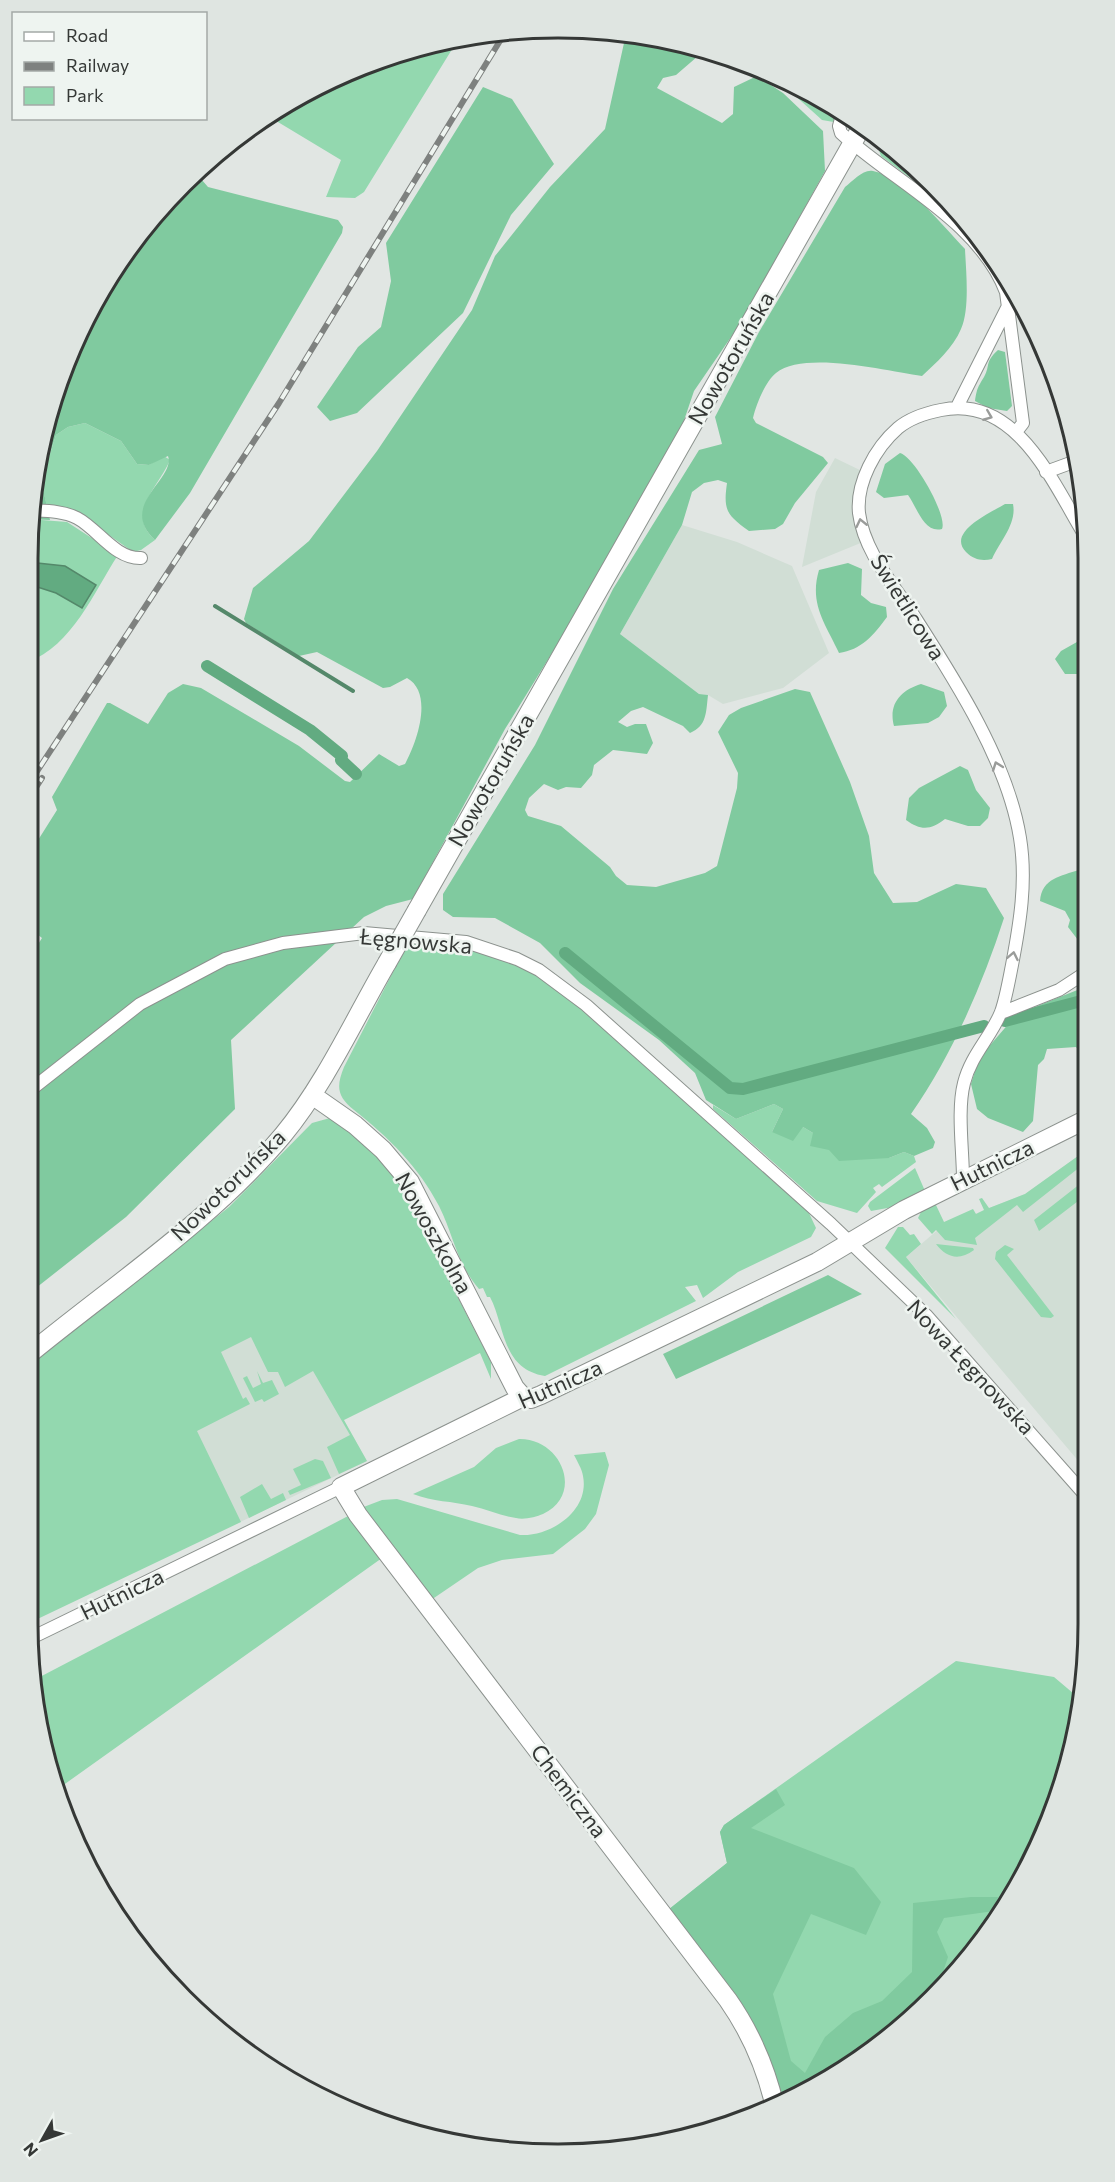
<svg xmlns="http://www.w3.org/2000/svg" width="1115" height="2182" viewBox="0 0 1115 2182" font-family="Commissioner,sans-serif">
  <style>
    .built { fill: #d1ded5 }
    .green { fill: #93d8af }
    .forest { fill: #80ca9f }
    .water { fill: #62ab81; stroke: #54886a; stroke-width: 1.5 }
    .lines { fill: none; stroke-linecap: round; stroke-linejoin: round }
    .stream { stroke: #54886a; stroke-width: 4 }
    .canal { stroke: #62ab81; stroke-width: 12 }
    .street-casing { stroke: #8c928e; stroke-width: 14 }
    .secondary-casing { stroke: #8c928e; stroke-width: 20 }
    .street { stroke: #fff; stroke-width: 12 }
    .secondary { stroke: #fff; stroke-width: 18 }
    .rail-casing { stroke: #7e817f; stroke-width: 6 }
    .rail { stroke: #eef4f0; stroke-width: 4; stroke-dasharray: 11; stroke-linecap: butt }
    .secondary-bridge-casing { stroke: #8c928e; stroke-width: 20; stroke-linecap: butt }
    .secondary-bridge { stroke: #fff; stroke-width: 18 }
    .oneway { stroke: #9a9c9a }
    .labels { text-anchor: middle; stroke-width: 5; stroke-linejoin: round; paint-order: stroke }
    .street-label { font-size: 22px; fill: #353836; stroke: #eef4f0 }
    .rim { fill: none; stroke: #353836; stroke-width: 3 }
  </style>
  <rect width="100%" height="100%" fill="#e1e6e3"/>
  <path class="built" d="M 835,458 L 866,473 L 863,542 L 802,567 L 816,492 Z
    M 682,525 L 737,542 L 792,566 L 829,653 L 783,688 L 723,704 L 708,695 L 699,694 L 620,634 Z
    M 1085,1151 L 1086,1470 L 906,1257 L 940,1228 L 1025,1194 Z
    M 237,1224 L 299,1343 L 367,1461 L 236,1524 L 136,1309 Z"/>
  <path class="green" d="M 459,38 L 364,192 L 355,198 L 326,197 L 341,160 L 268,116 L 293,98 L 387,55 Z
    M 770,73 L 792,82 L 853,122 L 851,125 L 822,120 Z
    M 874,136 L 907,158 L 939,195 L 936,197 L 881,156 Z
    M 85,423 L 121,441 L 137,464 L 149,465 L 164,456 L 170,460 C 159,487 125,513 155,540 L 141,550 L 133,552 L 79,514 L 47,507 L 41,481 L 56,435 L 68,427 Z
    M 29,519 L 67,522 L 118,555 C 94,592 72,646 28,662 Z
    M 409,941 L 462,947 L 494,955 L 532,973 L 575,1003 L 808,1211 L 816,1228 L 811,1237 L 738,1272 L 703,1298 L 697,1285 L 685,1287 L 696,1301 L 545,1376 C 501,1369 505,1325 490,1297 L 487,1297 L 483,1288 L 479,1289 C 456,1262 454,1236 439,1206 C 418,1166 389,1138 354,1110 C 337,1096 336,1087 344,1067 Z
    M 774,1104 L 783,1109 L 772,1132 L 803,1127 L 813,1133 L 889,1158 L 904,1152 L 914,1156 L 916,1162 L 882,1187 L 879,1184 L 873,1188 L 876,1192 L 857,1213 L 817,1201 L 713,1109 L 713,1105 L 736,1119 Z
    M 330,1118 L 358,1135 L 409,1192 L 453,1278 L 451,1284 L 491,1362 L 491,1379 L 480,1353 L 344,1420 L 367,1461 L 339,1474 L 327,1447 L 350,1435 L 313,1371 L 285,1387 L 278,1372 L 268,1372 L 251,1337 L 221,1352 L 243,1399 L 246,1397 L 250,1404 L 197,1431 L 241,1522 L 27,1624 L 27,1368 L 229,1207 L 312,1123 Z
    M 1085,1151 L 1085,1163 L 1023,1212 L 1017,1205 L 975,1238 L 977,1245 L 945,1240 L 936,1230 L 932,1234 L 918,1218 L 922,1210 L 935,1203 L 944,1222 L 973,1209 L 976,1214 L 984,1210 L 979,1199 L 982,1198 L 989,1208 L 1025,1194 Z
    M 915,1168 L 925,1191 L 893,1207 L 871,1211 L 868,1206 L 870,1202 Z
    M 1085,1180 L 1086,1195 L 1039,1231 L 1034,1220 Z
    M 898,1227 L 903,1227 L 910,1235 L 914,1234 L 921,1244 L 906,1257 L 956,1319 L 885,1248 Z
    M 936,1244 L 973,1248 L 974,1250 C 959,1261 947,1258 936,1244 Z
    M 1005,1245 L 1014,1249 L 1007,1255 L 1054,1316 L 1051,1318 L 1041,1317 L 995,1259 L 996,1252 Z
    M 257,1371 L 263,1383 L 272,1380 L 279,1394 L 264,1402 L 262,1399 L 255,1402 L 243,1378 L 247,1376 L 253,1388 L 261,1384 Z
    M 519,1439 C 561,1438 585,1494 543,1514 C 536,1517 524,1520 516,1518 C 501,1516 487,1509 472,1506 C 452,1501 433,1502 413,1494 L 474,1467 L 496,1448 Z
    M 605,1452 L 609,1465 L 596,1514 L 585,1529 L 553,1554 L 502,1560 L 478,1568 L 431,1600 L 361,1508 L 382,1500 L 397,1499 L 520,1535 C 550,1537 590,1511 583,1476 C 582,1469 577,1461 574,1455 Z
    M 315,1459 L 323,1461 L 331,1478 L 290,1495 L 288,1491 L 301,1485 L 293,1469 Z
    M 262,1484 L 271,1499 L 283,1493 L 286,1500 L 249,1518 L 240,1497 Z
    M 350,1515 L 382,1558 L 55,1791 L 36,1679 Z
    M 956,1661 L 1054,1677 L 1080,1699 L 1070,1761 L 1033,1859 L 932,2000 L 792,2100 L 668,1910 L 727,1863 L 720,1832 L 724,1825 Z"/>
  <path class="forest" d="M 630,34 L 695,45 L 705,50 L 676,75 L 663,78 L 657,88 L 722,123 L 733,114 L 734,87 L 757,76 L 783,93 L 823,131 L 825,171 L 845,187 C 853,181 863,169 873,171 C 903,176 944,227 965,249 C 966,271 970,309 961,329 C 953,348 936,363 922,376 C 887,371 804,350 776,373 C 765,382 756,405 753,418 L 756,423 L 823,457 L 828,463 L 795,503 L 783,524 L 775,529 L 749,531 C 727,515 723,511 727,483 L 718,480 L 704,483 L 692,492 L 682,525 L 620,634 L 699,694 L 708,695 C 706,712 707,726 690,733 L 683,726 L 643,707 L 631,711 L 618,722 L 627,727 L 635,724 L 646,724 L 653,743 L 647,754 L 613,750 L 594,765 L 592,775 L 581,788 L 566,787 L 558,790 L 544,784 L 529,798 L 525,810 L 528,816 L 561,826 L 610,867 L 616,876 L 627,885 L 656,887 L 705,873 L 717,866 L 737,788 L 738,773 L 718,732 L 729,715 L 741,708 L 795,689 L 810,692 L 850,782 L 869,836 L 874,873 L 893,903 L 917,902 L 956,884 L 986,888 L 1004,918 C 982,986 952,1055 911,1114 L 927,1128 L 935,1142 L 933,1148 L 914,1156 L 904,1152 L 889,1158 L 839,1161 L 829,1150 L 810,1146 L 813,1133 L 803,1127 L 793,1141 L 772,1132 L 783,1109 L 774,1104 L 736,1119 L 706,1100 L 695,1073 L 659,1040 L 580,983 L 540,943 L 495,918 L 453,917 L 443,910 L 443,894 L 535,745 L 613,589 L 699,450 L 722,444 L 715,417 L 759,332 L 845,187 L 825,171 L 742,321 L 694,391 L 678,438 L 586,598 L 505,729 L 413,899 L 386,906 L 364,917 L 231,1040 L 235,1109 L 126,1217 L 27,1295 L 28,960 L 42,938 L 28,927 L 28,856 L 57,810 L 52,797 L 107,703 L 110,703 L 148,724 L 168,693 L 183,684 L 201,688 L 299,746 L 345,781 L 350,782 L 379,754 L 399,766 L 405,764 C 417,742 434,693 407,678 L 390,687 L 383,688 L 317,652 L 299,656 L 246,623 L 244,619 L 253,588 L 309,541 L 377,451 L 472,310 L 495,256 L 550,187 L 605,129 L 624,43 Z
    M 483,87 L 512,99 L 554,164 L 511,215 L 463,313 L 357,413 L 330,421 L 317,407 L 358,347 L 381,327 L 391,281 L 386,243 Z
    M 195,172 L 208,187 L 338,220 L 343,227 L 342,233 L 190,493 L 155,540 C 117,505 176,479 168,456 L 149,465 L 137,464 L 121,441 L 85,423 L 68,427 L 56,435 L 41,480 L 50,520 L 29,519 L 45,420 L 82,323 L 137,234 Z
    M 998,350 L 1005,352 L 1012,406 L 1007,411 L 988,408 L 975,401 C 977,388 978,387 984,377 C 991,364 984,363 998,350 Z
    M 900,453 C 914,456 948,516 942,529 C 924,534 917,507 908,495 L 884,498 L 876,492 L 885,464 Z
    M 1005,504 L 1013,504 C 1017,524 1000,541 992,559 C 982,561 974,560 966,552 C 946,532 992,512 1005,504 Z
    M 848,563 L 862,569 L 861,595 L 871,603 L 886,607 L 887,617 C 874,635 861,650 839,653 C 825,623 809,604 819,570 Z
    M 1084,638 L 1084,674 L 1065,674 L 1055,659 L 1061,651 Z
    M 921,684 L 944,692 L 947,706 L 939,717 L 928,723 L 894,726 C 888,704 901,690 921,684 Z
    M 960,766 L 968,770 L 976,790 L 990,808 L 988,818 L 980,826 L 968,826 L 945,819 C 931,830 921,831 906,820 L 909,798 L 919,788 Z
    M 1079,870 L 1085,872 L 1085,939 L 1078,940 L 1068,927 L 1070,920 L 1065,911 L 1040,901 C 1042,878 1061,876 1079,870 Z
    M 1085,987 L 1085,1057 L 1076,1047 L 1047,1049 L 1044,1059 L 1038,1065 L 1033,1121 L 1023,1132 L 988,1118 L 977,1109 L 971,1084 L 979,1058 L 1017,1014 Z
    M 828,1275 L 862,1294 L 676,1379 L 663,1354 Z
    M 776,1789 L 785,1805 L 751,1828 L 854,1868 L 881,1902 L 866,1935 L 811,1914 L 773,1994 L 791,2061 L 805,2073 L 825,2037 L 853,2013 L 882,2001 L 912,1972 L 913,1903 L 971,1897 L 998,1897 L 994,1911 L 944,1918 L 937,1932 L 948,1957 L 939,1984 L 924,1994 L 931,2001 L 792,2100 L 781,2104 L 668,1910 L 727,1863 L 720,1832 L 724,1825 Z"/>
  <path class="water" d="M 28,562 L 65,566 L 96,585 L 82,608 L 56,593 L 28,584 Z"/>
  <g class="lines">
    <path class="stream" d="M 215,606 L 353,691"/>
    <path class="canal" d="M 207,666 L 310,730 L 342,756 L 341,760 L 356,774
      M 565,953 L 730,1088 L 743,1089 L 984,1026
      M 1005,1021 L 1085,1000"/>
    <g class="street-casing">
      <path id="street" d="M 842,115 L 839,126 L 841,133 C 894,182 979,221 1006,292 L 1023,423 L 1016,432
        M 957,407 L 1007,308
        M 1046,472 L 1076,461
        M 30,510 C 46,511 63,511 77,518 C 98,529 115,559 141,558
        M 1001,1013 L 1059,990 L 1085,973
        M 28,1092 L 140,1004 L 225,959 L 283,943 L 364,933 L 466,942 L 517,959 L 539,970 L 586,1005 L 831,1224 L 926,1315 L 1086,1496
        M 963,1179 C 963,1151 957,1110 964,1083 C 971,1055 991,1037 1001,1012 C 1006,998 1009,980 1012,965 C 1020,923 1027,881 1020,838 C 1008,762 955,680 914,616 C 894,585 864,552 859,513 C 856,483 875,448 898,428 C 910,418 926,413 941,410 C 1016,394 1053,483 1084,534
        M 29,1639 L 341,1487"/>
    </g>
    <g class="secondary-casing">
      <path id="secondary" d="M 417,910 L 861,128
        M 312,1095 L 355,1125 L 383,1150 L 410,1182 L 515,1388 L 523,1397
        M 27,1356 C 112,1286 212,1220 283,1135 C 325,1084 354,1020 387,963
        M 775,2107 C 766,2068 751,2033 728,2000 L 358,1515 L 341,1487 L 523,1397 L 531,1399 L 541,1395 L 817,1262 L 904,1210 L 1085,1120"/>
    </g>
    <use href="#street" class="street"/>
    <use href="#secondary" class="secondary"/>
    <g class="rail-casing">
      <path id="rail" d="M 28,785 L 279,403 L 506,31
        M 28,800 L 42,778"/>
    </g>
    <use href="#rail" class="rail"/>
    <g class="secondary-bridge-casing">
      <path id="secondary-bridge" d="M 387,963 L 417,910"/>
    </g>
    <use href="#secondary-bridge" class="secondary-bridge"/>
  </g>
  <defs><path id="oneway-chevron" d="M-2-3.5L2.5 0L-2 3.5" fill="none" stroke-width="1.6" stroke-linecap="round" stroke-linejoin="round" transform="scale(1.5)"/></defs>
  <g class="oneway">
    <use href="#oneway-chevron" transform="translate(988 416) rotate(22)"/>
    <use href="#oneway-chevron" transform="translate(861 523) rotate(-103)"/>
    <use href="#oneway-chevron" transform="translate(997 766) rotate(-110)"/>
    <use href="#oneway-chevron" transform="translate(1013 956) rotate(-79)"/>
  </g>
  <g class="labels">
    <g class="street-label">
      <text transform="translate(731 358) rotate(-60)" y="8">Nowotoruńska</text>
      <text transform="translate(908 607) rotate(58)" y="8">Świetlicowa</text>
      <text transform="translate(491 780) rotate(-60)" y="8">Nowotoruńska</text>
      <text transform="translate(416 941) rotate(5)" y="8">Łęgnowska</text>
      <text transform="translate(992 1165) rotate(-26)" y="8">Hutnicza</text>
      <text transform="translate(228 1185) rotate(-44)" y="8">Nowotoruńska</text>
      <text transform="translate(434 1233) rotate(61)" y="8">Nowoszkolna</text>
      <text transform="translate(971 1367) rotate(47)" y="8">Nowa Łęgnowska</text>
      <text transform="translate(560 1384) rotate(-24)" y="8">Hutnicza</text>
      <text transform="translate(122 1594) rotate(-26)" y="8">Hutnicza</text>
      <text transform="translate(569 1791) rotate(53)" y="8">Chemiczna</text>
    </g>
  </g>
  <path d="M0 0H1115V2182H0ZM558 38H558A520 520 0 0 1 1078 558V1624A520 520 0 0 1 558 2144H558A520 520 0 0 1 38 1624V558A520 520 0 0 1 558 38Z" fill="#dfe5e1" fill-rule="evenodd"/>
  <path class="rim" d="M558 38H558A520 520 0 0 1 1078 558V1624A520 520 0 0 1 558 2144H558A520 520 0 0 1 38 1624V558A520 520 0 0 1 558 38Z"/>
  <rect x="12" y="12" width="195" height="108" fill="#eef4f0" stroke="#a4a9a6" stroke-width="1.5"/>
  <rect x="24" y="32" width="30" height="9" fill="#ffffff" stroke="#a4a9a6" stroke-width="1.5"/>
  <text x="66" y="42" font-size="18" fill="#353836">Road</text>
  <rect x="24" y="62" width="30" height="9" fill="#7e817f" stroke="#a4a9a6" stroke-width="1.5"/>
  <text x="66" y="72" font-size="18" fill="#353836">Railway</text>
  <rect x="24" y="87" width="30" height="18" fill="#93d8af" stroke="#a4a9a6" stroke-width="1.5"/>
  <text x="66" y="102" font-size="18" fill="#353836">Park</text>
  <g transform="translate(42 2140) rotate(230)" stroke="#eef4f0" stroke-width="4.5" paint-order="stroke">
  <path d="M0-4.5L10 22L0 15L-10 22Z" fill="#353836"/>
  <text y="-9" font-size="16" font-weight="bold" text-anchor="middle" fill="#353836">N</text>
  </g>
</svg>
